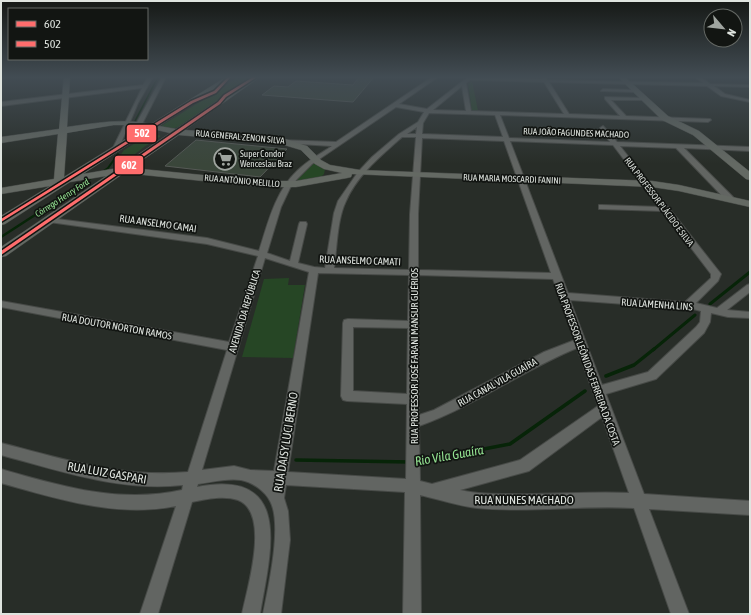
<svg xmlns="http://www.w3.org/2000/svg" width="751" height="615" viewBox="0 0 751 615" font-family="'Asap Condensed',sans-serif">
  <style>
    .green { fill: #264625 }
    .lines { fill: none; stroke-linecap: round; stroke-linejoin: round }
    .stream-far4 { stroke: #072408; stroke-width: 1.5 }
    .stream-far3 { stroke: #072408; stroke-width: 2 }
    .stream-far2 { stroke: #072408; stroke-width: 2.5 }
    .stream-far1 { stroke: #072408; stroke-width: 3 }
    .stream { stroke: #072408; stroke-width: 3.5 }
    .building { fill: #3a463a; stroke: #565a56 }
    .street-casing { stroke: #474a47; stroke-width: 2 }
    .secondary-casing { stroke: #474a47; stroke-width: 1 }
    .street { fill: #626562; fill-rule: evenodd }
    .secondary { fill: #646963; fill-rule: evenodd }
    .bus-1-casing { stroke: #121512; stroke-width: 3 }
    .bus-2-casing { stroke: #121512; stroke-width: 3 }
    .bus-1 { fill: #ff6d6d; fill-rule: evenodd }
    .bus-2 { fill: #ff6d6d; fill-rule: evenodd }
    .labels { text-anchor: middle; stroke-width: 3.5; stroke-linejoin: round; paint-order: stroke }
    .far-street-label { font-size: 9px; fill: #dfe4df; stroke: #121512 }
    .far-poi-label { font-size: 9px; fill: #dfe4df; stroke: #121512; text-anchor: start }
    .far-water-label { font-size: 9px; font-style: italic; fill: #94e392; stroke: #121512 }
    .street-label { font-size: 10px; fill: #dfe4df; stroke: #121512 }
    .near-street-label { font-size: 12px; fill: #dfe4df; stroke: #121512 }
    .near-water-label { font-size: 13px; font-style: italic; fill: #94e392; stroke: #121512 }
    .line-badge { stroke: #121512; stroke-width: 1.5 }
    .badge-label { font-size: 11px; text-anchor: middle; font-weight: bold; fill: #fff }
  </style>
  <rect width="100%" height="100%" fill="#282d28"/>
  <path class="green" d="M 237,77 L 252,77 L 222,95 L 218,100 L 178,127 L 172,129 L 161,126 L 224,87 Z
    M 472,80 L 478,111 L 472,111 L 468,84 Z
    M 152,133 L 161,136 C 154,141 146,145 139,151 C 130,158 124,165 112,167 L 124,150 Z
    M 315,162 L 325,169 L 324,174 L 321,177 L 296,181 Z
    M 289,278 L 288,285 L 305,285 L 293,358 L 242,357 L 264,279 Z"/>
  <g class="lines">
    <path class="stream-far4" d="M 135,121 L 158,77"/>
    <path class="stream-far3" d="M 128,133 L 133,125
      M 102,172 L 108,168 L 118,154
      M 84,183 L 93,177"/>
    <path class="stream-far2" d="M 1,237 L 86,182"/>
    <path class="stream-far1" d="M 710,304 L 750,272
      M 653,350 L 695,315"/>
    <path class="stream" d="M 606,376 L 634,365 L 654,349
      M 296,460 L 410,462
      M 416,462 L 510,444 L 585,391"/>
  </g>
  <path class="building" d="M 359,77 L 374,77 L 353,102 L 262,95 L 274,86 L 288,87 L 296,81 L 353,85 Z
    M 196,140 L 287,149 L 260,177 L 165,166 Z"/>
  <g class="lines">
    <g class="street-casing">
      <path id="street" d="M 1,77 L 9,77 L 1,79 Z
        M 148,77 L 153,77 L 138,103 L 118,150 L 115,152 L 112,150 L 142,88 L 1,106 L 1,102 L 143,85 Z
        M 162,77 L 166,77 L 142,124 L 137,125 L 136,124 Z
        M 432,77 L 438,77 L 399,104 L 427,109 L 468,77 L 542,79 L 541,77 L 545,77 L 547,80 L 703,83 L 695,77 L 701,77 L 710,84 L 750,85 L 750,87 L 714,86 L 725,94 L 750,100 L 750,102 L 721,96 L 707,86 L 549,82 L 569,114 L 620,116 L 605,99 L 605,97 L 644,98 L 646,100 L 611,100 L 626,116 L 710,119 L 711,120 L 708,122 L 500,115 L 509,138 L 610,142 L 600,128 L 603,126 L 617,142 L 750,147 L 750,151 L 684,148 L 733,197 L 733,201 L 727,201 L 676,148 L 620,146 L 721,274 L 718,281 L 696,303 L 717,308 L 747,285 L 750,284 L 750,292 L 727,310 L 750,312 L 750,318 L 728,317 L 711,313 L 710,322 L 704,333 L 656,379 L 606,394 L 644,494 L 750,501 L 750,515 L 649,509 L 689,614 L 671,614 L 634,508 C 582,505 529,513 477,508 C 458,506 438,499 420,495 L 421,614 L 403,614 L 405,492 L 286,485 L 284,498 L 288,511 L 290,540 L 281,614 L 263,614 C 268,588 283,524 270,501 C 265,491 252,482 241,480 C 227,478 212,482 198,484 L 197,487 C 295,468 270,554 260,614 L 242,614 C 247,588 271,513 238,500 C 224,495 206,499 192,502 L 158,614 L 140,614 L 176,506 C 117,518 58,499 1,483 L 1,469 C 60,486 120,504 182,490 L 183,485 C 120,492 61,471 1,455 L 1,443 C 64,459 121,478 188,472 L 227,350 L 1,307 L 1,301 L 229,342 L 258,256 L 207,244 L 49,222 L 45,220 L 49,218 L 207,238 L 259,251 C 268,223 275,192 297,171 C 307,161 320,154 332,146 L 282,143 L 280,142 L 280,140 L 336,142 ZM 470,80 L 544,82 L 564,114 L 471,111 L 466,83 ZM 462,86 L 466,111 L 433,110 ZM 396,107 L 424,112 L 418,122 L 399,134 L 372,157 L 358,172 L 338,201 L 334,213 L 325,268 L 314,267 L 298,263 L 307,224 L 306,222 L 300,222 L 299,224 L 290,261 L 267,253 L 281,207 L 290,188 L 297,179 L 312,164 ZM 429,113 L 495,115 L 503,137 L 422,134 L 423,123 ZM 417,127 L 416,134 L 407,134 ZM 402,137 L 416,137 L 410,214 L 409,270 L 334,268 C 337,248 337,219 346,201 C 358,174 381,156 402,137 ZM 422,138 L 504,141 L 551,273 L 418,270 L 418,214 ZM 510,141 L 613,145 L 660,207 L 602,205 L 599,205 L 599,209 L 663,211 L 711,274 L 711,278 L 685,302 L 568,293 ZM 265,258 L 309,272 L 274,471 L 250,470 L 234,466 L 202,470 ZM 318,273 L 409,275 L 408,321 L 348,319 L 344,320 L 343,323 L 341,396 L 343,400 L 347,401 L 407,404 L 406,479 L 288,472 ZM 418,275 L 553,279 L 575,340 L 544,352 L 434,410 L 419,415 ZM 570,300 L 693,309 L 701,311 L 700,322 L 696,327 L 648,372 L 602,385 ZM 353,327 L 408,328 L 407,394 L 353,391 ZM 577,348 L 598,406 L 520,460 L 432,484 L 420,481 L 419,426 C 475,406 523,370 577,348 ZM 602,417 L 629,493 C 590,491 551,495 512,494 C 494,494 477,494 460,490 L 529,471 Z
        M 603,89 L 635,90 L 637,91 L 635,92 L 601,91 Z"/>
    </g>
    <g class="secondary-casing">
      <path id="secondary" d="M 64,77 L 70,77 L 67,127 C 96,123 122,118 151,124 L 226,77 L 234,77 L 159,126 L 176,129 L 252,77 L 260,77 L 185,130 L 282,138 L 307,146 L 321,160 L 330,165 L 360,170 L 652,181 L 679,185 L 750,201 L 750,207 L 679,191 L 652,187 L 352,174 L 351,177 L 347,178 L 296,187 L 263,187 L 124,173 L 6,256 L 1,257 L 1,247 L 106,176 L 70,182 L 5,224 L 1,225 L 1,216 L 50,186 L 1,194 L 1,188 L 54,179 L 58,134 L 1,143 L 1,137 L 59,129 ZM 114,125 L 135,125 L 145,127 L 64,177 L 67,133 ZM 153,129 L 170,133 L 118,168 L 83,174 ZM 179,135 L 281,144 L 301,150 L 315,164 L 324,169 L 342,173 L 296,181 L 263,181 L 131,168 Z
        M 618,77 L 625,77 L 668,116 L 699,131 L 750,172 L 750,180 L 746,179 L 693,135 L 662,120 Z"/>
    </g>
    <use href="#street" class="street"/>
    <use href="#secondary" class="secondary"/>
    <g class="bus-1-casing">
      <path id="bus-1" d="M 253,77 L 257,77 L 226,97 L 220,104 L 1,255 L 1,251 L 218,102 L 224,95 Z"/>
    </g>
    <g class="bus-2-casing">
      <path id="bus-2" d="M 228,77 L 231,77 L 216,93 L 193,103 L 1,222 L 1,219 L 191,101 L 214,91 Z"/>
    </g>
    <use href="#bus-1" class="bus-1"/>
    <use href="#bus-2" class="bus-2"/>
  </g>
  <linearGradient id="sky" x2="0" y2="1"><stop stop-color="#161916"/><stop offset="0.47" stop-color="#424c53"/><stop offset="1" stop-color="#424c53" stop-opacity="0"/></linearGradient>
  <rect width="751" height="164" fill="url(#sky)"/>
  <defs>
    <g id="supermarket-ring" transform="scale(1.15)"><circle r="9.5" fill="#121512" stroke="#9fa49f" stroke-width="1.5"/><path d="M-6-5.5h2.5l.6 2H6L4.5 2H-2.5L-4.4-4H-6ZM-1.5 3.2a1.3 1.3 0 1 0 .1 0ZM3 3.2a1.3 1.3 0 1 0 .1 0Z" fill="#9fa49f"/></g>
  </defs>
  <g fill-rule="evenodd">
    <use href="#supermarket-ring" x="225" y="159"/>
  </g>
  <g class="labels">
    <g class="far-street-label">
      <text transform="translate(576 133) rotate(2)" y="3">RUA JOÃO FAGUNDES MACHADO</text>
      <text transform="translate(240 137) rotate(5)" y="3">RUA GENERAL ZENON SILVA</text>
      <text transform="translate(512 179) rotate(2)" y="3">RUA MARIA MOSCARDI FANINI</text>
      <text transform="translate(242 181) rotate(5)" y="3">RUA ANTÔNIO MELILLO</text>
      <text transform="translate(659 202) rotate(53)" y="3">RUA PROFESSOR PLÁCIDO E SILVA</text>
    </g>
    <g class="far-poi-label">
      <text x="240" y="157">Super Condor<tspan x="240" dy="10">Wenceslau Braz</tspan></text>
    </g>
    <g class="far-water-label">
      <text transform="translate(62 198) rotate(-33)" y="3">Córrego Henry Ford</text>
    </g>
    <g class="street-label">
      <text transform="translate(158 223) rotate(8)" y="4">RUA ANSELMO CAMAI</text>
      <text transform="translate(360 260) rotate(2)" y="4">RUA ANSELMO CAMATI</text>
      <text transform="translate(657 304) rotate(4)" y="4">RUA LAMENHA LINS</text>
      <text transform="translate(244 311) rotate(-73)" y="4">AVENIDA DA REPÚBLICA</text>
      <text transform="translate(117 326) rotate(10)" y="4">RUA DOUTOR NORTON RAMOS</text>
      <text transform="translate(414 356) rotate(-90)" y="4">RUA PROFESSOR JOSÉ FARANI MANSUR GUÉRIOS</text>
      <text transform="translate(588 364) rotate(70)" y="4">RUA PROFESSOR LEÔNIDAS FERREIRA DA COSTA</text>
      <text transform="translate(497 382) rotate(-29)" y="4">RUA CANAL VILA GUAÍRA</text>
    </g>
    <g class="near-street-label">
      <text transform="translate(286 442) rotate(-81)" y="4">RUA DAISY LUCI BERNO</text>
      <text transform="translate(107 473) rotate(10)" y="4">RUA LUIZ GASPARI</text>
      <text x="524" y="504">RUA NUNES MACHADO</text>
    </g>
    <g class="near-water-label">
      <text transform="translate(449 455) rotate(-10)" y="5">Rio Vila Guaíra</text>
    </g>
  </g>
  <g class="line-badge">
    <rect x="126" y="124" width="31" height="19" rx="4" fill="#ff6d6d"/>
    <rect x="114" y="155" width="30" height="20" rx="4" fill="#ff6d6d"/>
  </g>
  <g class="badge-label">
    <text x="142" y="137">502</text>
    <text x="129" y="169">602</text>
  </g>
  <rect width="751" height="615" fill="none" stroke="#dfe4df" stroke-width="4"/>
  <rect x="8" y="8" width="140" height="52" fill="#121512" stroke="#646864"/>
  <rect x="16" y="21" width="20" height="6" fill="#ff6d6d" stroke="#646864"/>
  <text x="44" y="28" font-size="12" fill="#dfe4df">602</text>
  <rect x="16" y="41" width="20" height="6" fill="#ff6d6d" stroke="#646864"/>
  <text x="44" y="48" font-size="12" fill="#dfe4df">502</text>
  <g transform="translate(723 28) rotate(118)"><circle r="19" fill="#121512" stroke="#646864"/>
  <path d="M0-3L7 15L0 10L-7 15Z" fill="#9fa49f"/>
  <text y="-6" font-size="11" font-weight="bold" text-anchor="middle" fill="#dfe4df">N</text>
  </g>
</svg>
